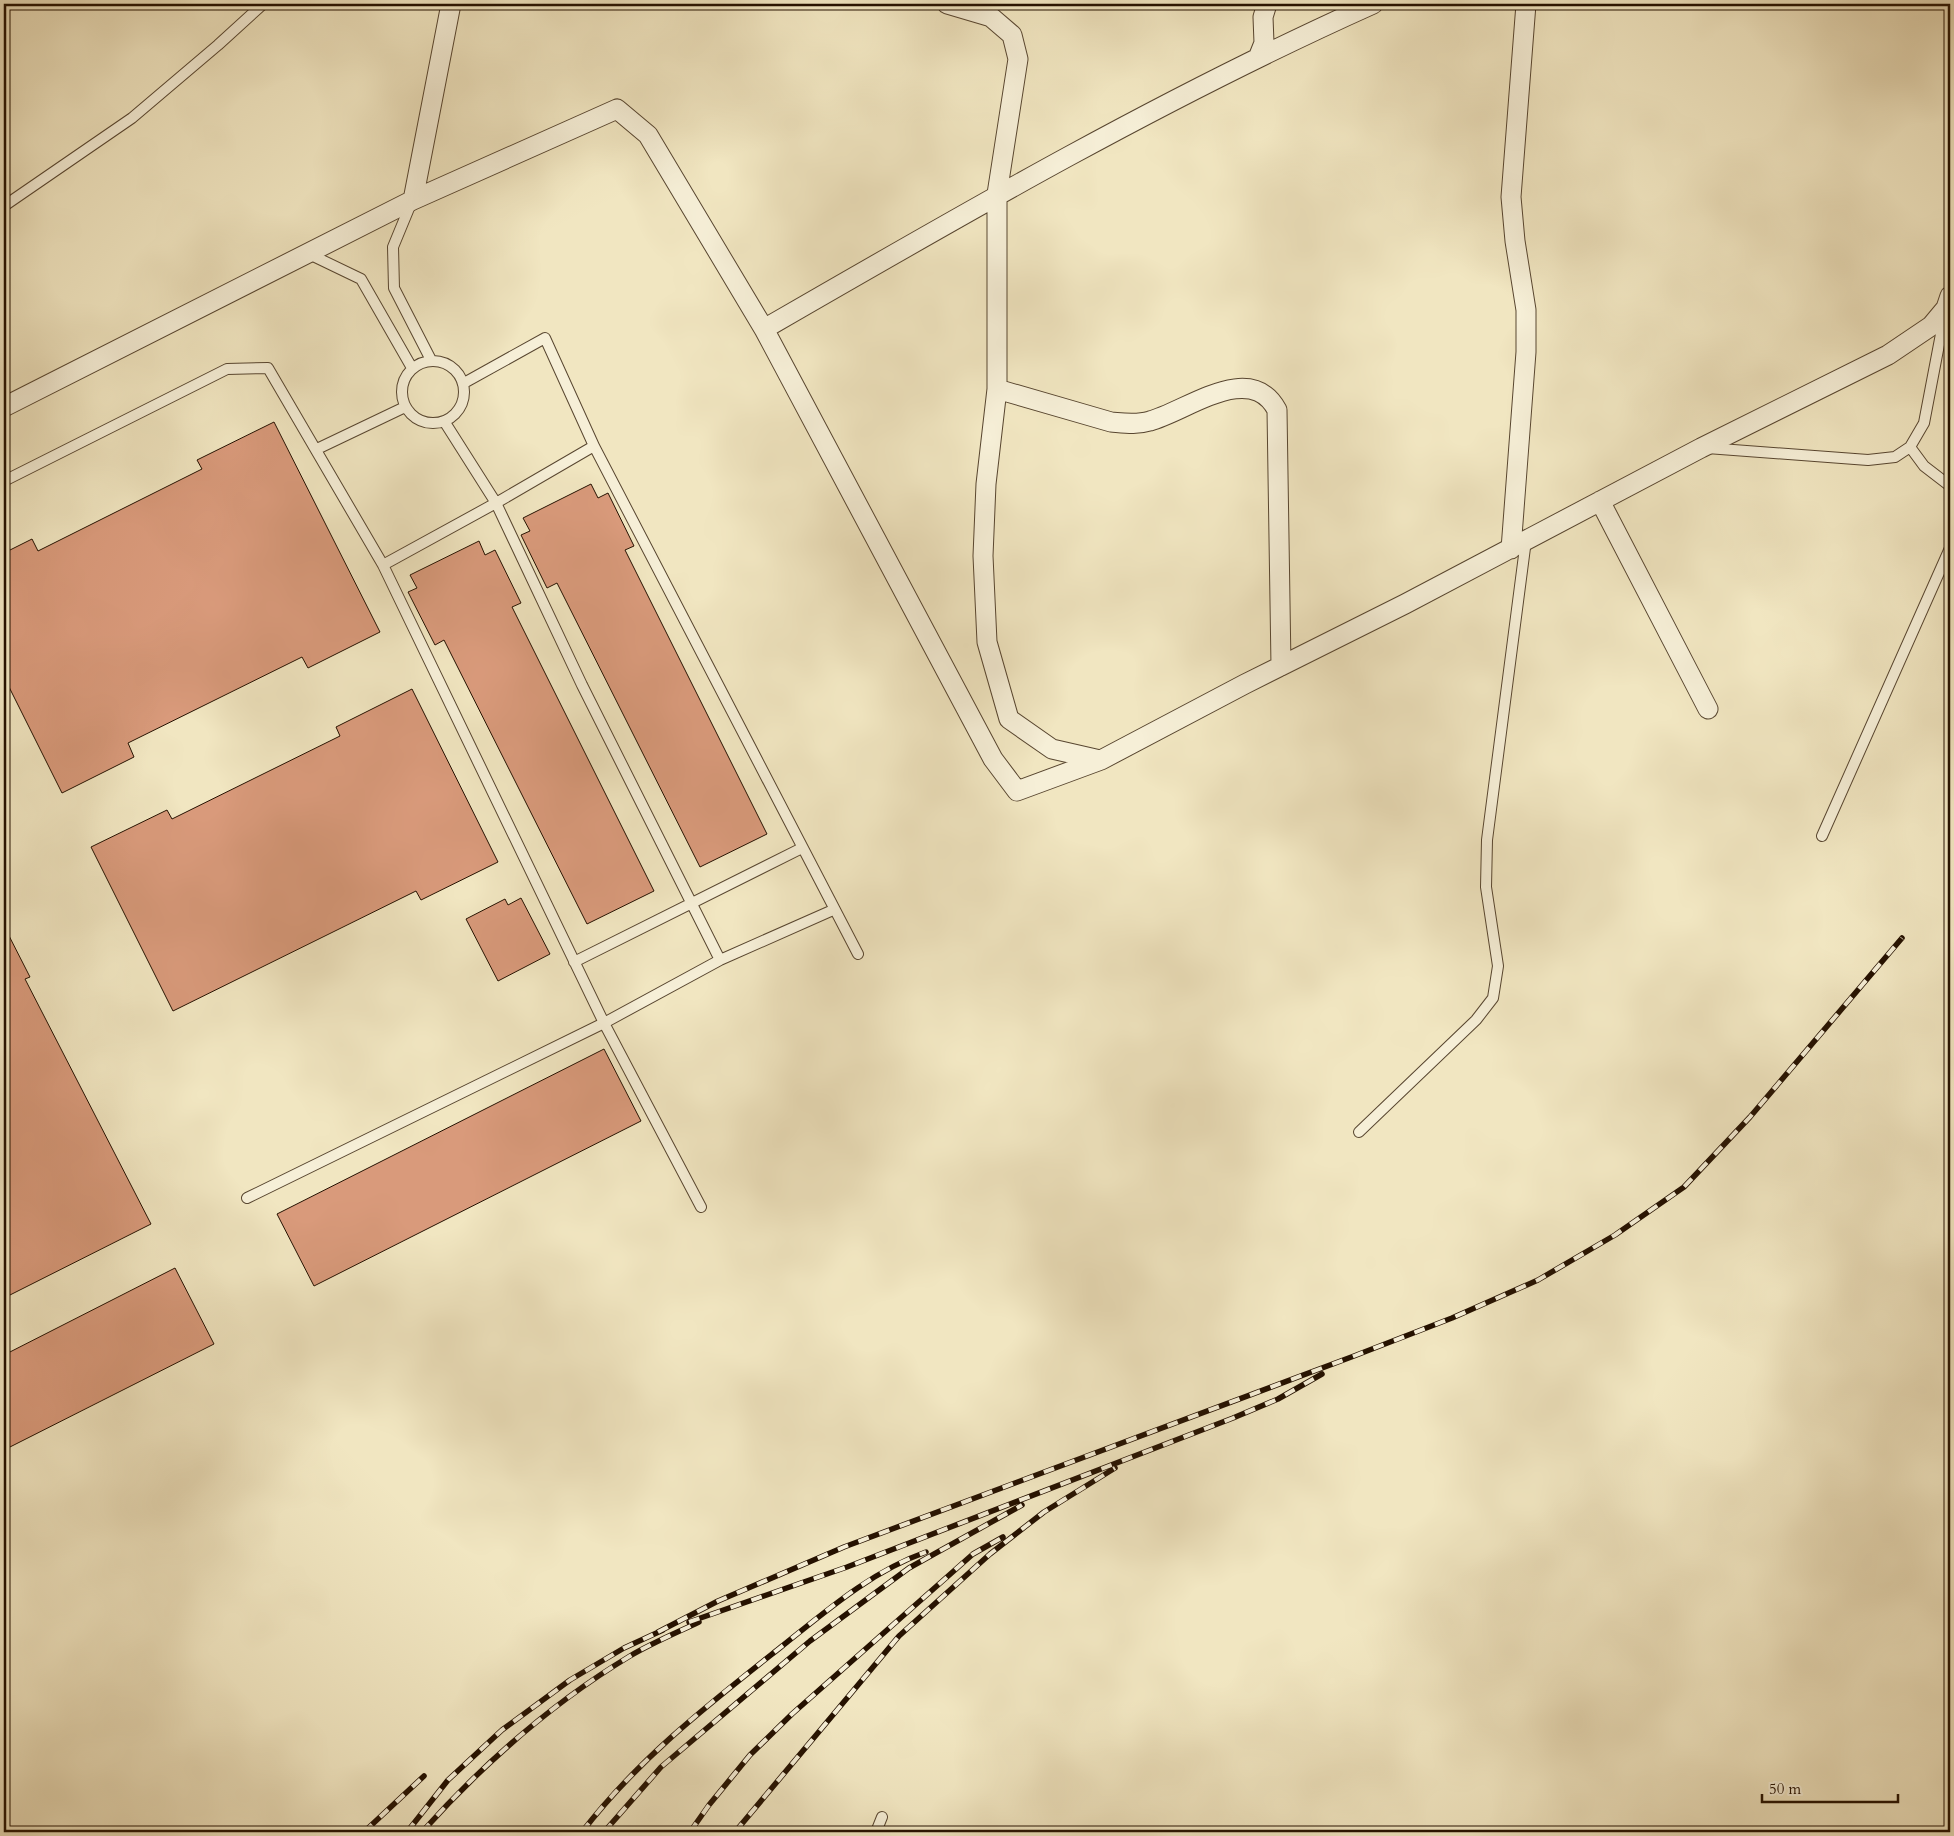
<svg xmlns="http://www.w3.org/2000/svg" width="1954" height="1836" viewBox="0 0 1954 1836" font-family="Cardo,serif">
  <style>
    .building { fill: #d99a7b; stroke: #251100 }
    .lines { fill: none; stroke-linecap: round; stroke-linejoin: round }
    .service-casing { stroke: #584630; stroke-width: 12 }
    .minor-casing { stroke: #584630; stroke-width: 21 }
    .service { stroke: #f6efd7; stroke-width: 10 }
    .minor { stroke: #f6efd7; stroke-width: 19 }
    .rail-casing { stroke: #251100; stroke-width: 5.5 }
    .rail { stroke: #f6efd7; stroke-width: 4; stroke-dasharray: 11; stroke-linecap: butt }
  </style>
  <rect width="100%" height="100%" fill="#f1e6c1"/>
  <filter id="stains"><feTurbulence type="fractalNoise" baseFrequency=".004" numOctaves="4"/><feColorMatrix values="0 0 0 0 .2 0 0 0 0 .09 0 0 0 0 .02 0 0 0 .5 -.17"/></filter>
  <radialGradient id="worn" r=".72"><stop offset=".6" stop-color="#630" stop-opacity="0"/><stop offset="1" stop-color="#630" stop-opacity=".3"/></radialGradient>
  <path class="building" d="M 274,422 L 380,632 L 308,668 L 302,657 L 128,743 L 134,757 L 62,793 L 4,677 L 4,553 L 32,539 L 38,551 L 202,469 L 197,460 Z
    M 591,484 L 598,498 L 608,493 L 634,546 L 625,550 L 767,834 L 700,867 L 557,583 L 547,588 L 521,535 L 530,531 L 523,518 Z
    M 479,541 L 485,555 L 495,550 L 521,603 L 512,607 L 654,891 L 587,924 L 444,640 L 435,645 L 408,592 L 417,588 L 410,575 Z
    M 412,689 L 498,862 L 421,900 L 416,891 L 173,1011 L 91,847 L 167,810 L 172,819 L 340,736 L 336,727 Z
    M 521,898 L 550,954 L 498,981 L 466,919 L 505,899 L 508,905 Z
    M 4,926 L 30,977 L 25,979 L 151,1224 L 4,1298 Z
    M 604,1049 L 641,1121 L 314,1286 L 277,1214 Z
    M 175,1268 L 214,1344 L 4,1450 L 4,1355 Z"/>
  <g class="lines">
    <g class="service-casing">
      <path id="service" d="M 412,201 L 393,247 L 394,288 L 431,360
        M 4,206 L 132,118 L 218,45 L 263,4
        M 307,253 L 361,279 L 412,368
        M402 392a31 31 0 1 1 62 0a31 31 0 1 1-62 0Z
        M 444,421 L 496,503 L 582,685 L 720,960
        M 594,446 L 858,954
        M 1910,447 L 1924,466 L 1950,486
        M 1707,448 L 1868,460 L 1895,457 L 1910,447 L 1924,423 L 1945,313
        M 317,449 L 405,407
        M 4,481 L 227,369 L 268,368 L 383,565 L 604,1023 L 701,1207
        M 383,565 L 496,503 L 594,446 L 545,338 L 464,383
        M 1822,836 L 1950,548
        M 574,962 L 802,848
        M 1359,1132 L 1476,1020 L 1493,998 L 1498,966 L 1486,887 L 1487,840 L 1526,540
        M 247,1198 L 604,1023 L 720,960 L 833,910
        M 876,1832 L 882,1817"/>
    </g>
    <g class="minor-casing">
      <path id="minor" d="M 947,4 L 991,17 L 1012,35 L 1018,59 L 997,194 L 997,389 L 986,484 L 983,556 L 987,642 L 1009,719 L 1052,749 L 1100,760
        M 1258,58 L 1264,43 L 1263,17 L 1267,4
        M 413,200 L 451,4
        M 764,329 C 963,214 1163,98 1373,4
        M 997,389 L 1111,422 C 1124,423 1137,425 1150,421 C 1187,411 1250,360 1277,410 L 1281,666
        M 4,407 L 413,200 L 617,109 L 648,135 L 764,329 L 993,759 L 1017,791 L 1101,760 L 1245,684 L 1405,604 L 1701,448 L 1888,355 L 1931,326 L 1946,308 L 1950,296
        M 1600,501 L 1708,709
        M 1511,549 L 1526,352 L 1526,310 L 1515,241 L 1511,197 L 1526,4"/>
    </g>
    <use href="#service" class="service"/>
    <use href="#minor" class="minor"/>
    <g class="rail-casing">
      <path id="rail" d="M 689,1622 L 847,1567 L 1233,1418 L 1278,1399 L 1322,1374
        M 658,1632 L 718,1601 L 844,1547 L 1354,1356 L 1452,1318 L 1538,1280 L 1615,1235 L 1684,1187 L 1750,1117 L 1902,938
        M 364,1832 L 424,1776
        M 407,1832 L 448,1780 L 502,1730 L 570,1680 L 624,1648 L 663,1630
        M 422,1832 C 483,1764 552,1703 630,1656 C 652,1643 676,1633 699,1622
        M 582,1832 C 639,1758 709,1704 781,1647 C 826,1611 872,1571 926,1552
        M 604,1832 L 661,1767 L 810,1641 L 909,1568 L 1022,1505
        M 690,1832 L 709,1805 L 750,1755 L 792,1714 L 973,1554 L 1003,1537
        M 735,1832 L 899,1636 L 990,1554 L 1044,1512 L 1115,1468"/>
    </g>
    <use href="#rail" class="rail"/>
  </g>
  <rect width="1954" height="1836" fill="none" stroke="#f1e6c1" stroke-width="20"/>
  <rect x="5" y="5" width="1944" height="1826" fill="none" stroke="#251100" stroke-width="2.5"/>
  <rect x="10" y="10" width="1934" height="1816" fill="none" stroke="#251100"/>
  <path d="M1762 1794v8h136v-8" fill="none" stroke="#251100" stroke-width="2.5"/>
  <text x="1769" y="1794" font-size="15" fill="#251100" stroke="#f6efd7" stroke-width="4" paint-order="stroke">50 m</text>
  <rect width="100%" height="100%" filter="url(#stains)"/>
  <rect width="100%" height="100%" fill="url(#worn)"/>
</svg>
